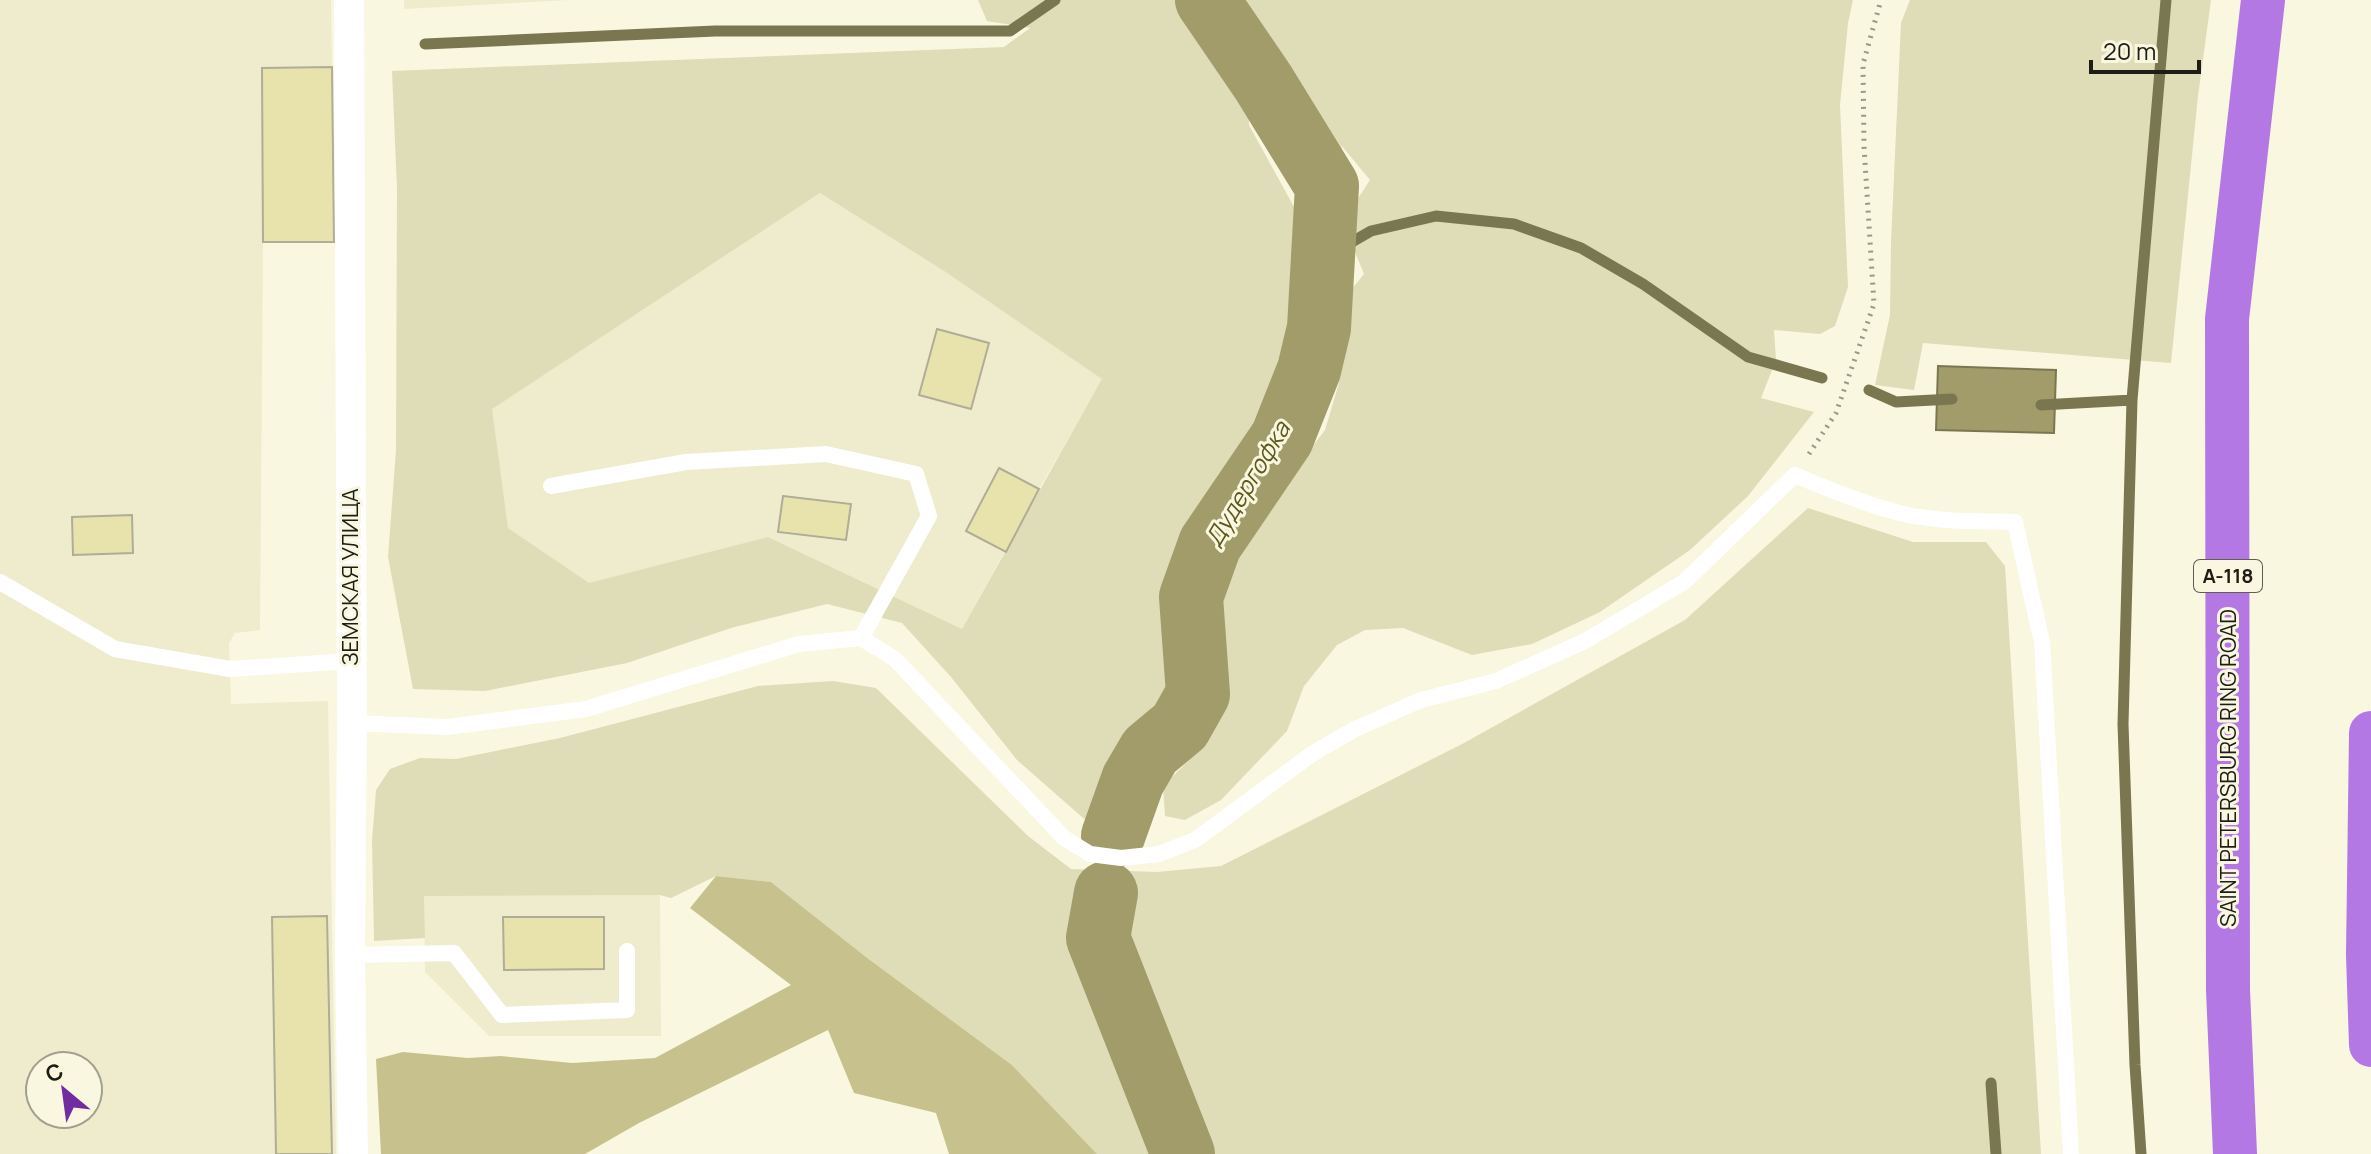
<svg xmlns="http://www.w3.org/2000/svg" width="2371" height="1154" viewBox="0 0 2371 1154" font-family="Manrope,sans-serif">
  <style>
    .built { fill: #eeeccc; fill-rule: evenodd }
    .green { fill: #dfdcb8; fill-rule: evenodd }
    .forest { fill: #c7c28d }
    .water { fill: #a19c69; stroke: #7a7650; stroke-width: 2 }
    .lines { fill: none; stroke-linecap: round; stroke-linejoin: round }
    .stream { stroke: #7a7650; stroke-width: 11 }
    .river { stroke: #a19c69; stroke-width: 64 }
    .building { fill: #e8e3ad; stroke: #afad97; stroke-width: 2 }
    .path { stroke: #9a9987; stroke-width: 5; stroke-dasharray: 2 6; stroke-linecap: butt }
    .service { stroke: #fff; stroke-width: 16 }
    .minor { stroke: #fff; stroke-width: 30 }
    .motorway { stroke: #b378e4; stroke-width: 44 }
    .labels { text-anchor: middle; stroke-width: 6; stroke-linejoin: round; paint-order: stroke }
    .shield { fill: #f9f7df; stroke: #605e52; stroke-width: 2 }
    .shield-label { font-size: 20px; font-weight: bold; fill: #1e1d15 }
    .street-label { font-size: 22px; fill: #1e1d15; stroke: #f9f7df }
    .water-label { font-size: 24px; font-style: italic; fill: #5e581c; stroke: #f9f7df }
  </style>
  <rect width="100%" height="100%" fill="#f9f7df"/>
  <path class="built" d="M 0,0 L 331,0 L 332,67 L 262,68 L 263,242 L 260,630 L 235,633 L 229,643 L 231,704 L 328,701 L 336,1154 L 0,1154 ZM 40,1066 L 88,1066 L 88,1114 L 40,1114 Z
    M 404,0 L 569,0 L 404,9 Z
    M 820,193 L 944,271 L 1103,379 L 1039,489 L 962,629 L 768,537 L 589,584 L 508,528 L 491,409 Z
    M 660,895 L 661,1036 L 489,1036 L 425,972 L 424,896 Z"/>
  <path class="green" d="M 978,0 L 1853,0 L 1848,23 L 1840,105 L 1848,287 L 1835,326 L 1820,334 L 1774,330 L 1776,360 L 1761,398 L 1814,412 L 1748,496 L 1690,550 L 1600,612 L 1532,644 L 1472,655 L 1403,628 L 1365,630 L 1337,645 L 1304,686 L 1287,731 L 1221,800 L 1185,820 L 1165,816 L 1163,786 L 1192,757 L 1211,717 L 1223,682 L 1224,644 L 1220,605 L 1232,565 L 1250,528 L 1325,430 L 1339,383 L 1346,296 L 1364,274 L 1350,240 L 1357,200 L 1370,180 L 1341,145 C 1350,179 1350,196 1343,230 L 1317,227 L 1282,137 L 1248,105 L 1249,125 L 1305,227 L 1297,334 L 1266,419 L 1199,530 L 1166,609 L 1179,698 L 1122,769 L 1098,831 L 1017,760 L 951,677 L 902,623 L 827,604 L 731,628 L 627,663 L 485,691 L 413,689 L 388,557 L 396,450 L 397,189 L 392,71 L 1004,47 L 1030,28 L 987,21 ZM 820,193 L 944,271 L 1102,379 L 962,629 L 768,537 L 589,583 L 508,528 L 492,409 Z
    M 1910,0 L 2211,0 L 2198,96 L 2171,363 L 1923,343 L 1914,390 L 1875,385 L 1890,315 L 1891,242 L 1901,23 Z
    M 1808,508 L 1913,542 L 1986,542 L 2005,566 L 2041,1154 L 1097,1154 L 1012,1065 L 866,957 L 771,882 L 716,876 L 671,898 L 660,895 L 424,896 L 425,938 L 374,941 L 372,841 L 376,790 L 390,769 L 420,758 L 456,759 L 560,738 L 758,686 L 833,681 L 876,688 L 1028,836 L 1071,869 L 1157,872 L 1221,866 L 1464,743 L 1685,620 Z"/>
  <path class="forest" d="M 716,876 L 771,882 L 866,957 L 1012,1065 L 1097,1154 L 949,1154 L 936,1113 L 854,1093 L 828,1030 L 639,1123 L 585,1154 L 381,1154 L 376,1059 L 403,1052 L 468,1058 L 501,1056 L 572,1063 L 655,1058 L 791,985 L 690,908 Z"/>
  <path class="water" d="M 1938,366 L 2056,370 L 2054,433 L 1936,430 Z"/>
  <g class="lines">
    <path class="stream" d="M 425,44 L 715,31 L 1010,31 L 1055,0
      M 1324,258 L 1371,231 L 1436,216 L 1514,224 L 1581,248 L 1643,284 L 1748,357 L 1822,378
      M 1869,390 L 1896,402 L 1952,399
      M 2041,405 L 2132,400
      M 1991,1083 L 1996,1154
      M 2141,1154 L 2135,1065 L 2123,724 L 2132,400 L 2166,0"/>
    <path class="river" d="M 1113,836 L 1133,780 L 1150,751 L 1180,726 L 1198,694 L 1191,597 L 1210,544 L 1282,438 L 1309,370 L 1319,328 L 1327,186 L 1263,82 L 1207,0
      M 1106,893 L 1098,938 L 1183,1154"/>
  </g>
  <path class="building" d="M 332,67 L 334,242 L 263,242 L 262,68 Z
    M 937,329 L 989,343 L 971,409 L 919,395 Z
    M 999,468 L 1039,489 L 1006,552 L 966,531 Z
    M 783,496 L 851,504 L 846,540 L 778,532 Z
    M 132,515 L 133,553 L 73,555 L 72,517 Z
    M 327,916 L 332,1154 L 276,1154 L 272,917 Z
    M 503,917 L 604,917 L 604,969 L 504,970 Z"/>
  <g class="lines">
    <path class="path" d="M 1809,454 L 1836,413 L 1874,304 L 1864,146 L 1863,64 L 1881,0"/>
    <path class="service" d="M 551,486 L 686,462 L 826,454 L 916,474 L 929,516 L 861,638
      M 0,582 L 115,649 L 230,669 L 350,661
      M 352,723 L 448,727 L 586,709 L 799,644 L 861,638 L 895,659 L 1064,838 L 1090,854 L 1121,858 L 1159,854 L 1195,840 L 1312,754 L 1355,729 L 1421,700 L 1496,681 L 1585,641 L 1684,582 L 1795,475 C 1832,491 1869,506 1908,515 C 1943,522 1980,521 2015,522 L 2042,642 L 2071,1154
      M 350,955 L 454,953 L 502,1015 L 627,1010 L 627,951"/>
    <path class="minor" d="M 349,0 L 352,723 L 350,955 L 353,1154"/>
    <path class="motorway" d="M 2371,733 L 2368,955 L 2371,1045
      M 2235,1154 L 2228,990 L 2227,319 L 2263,0"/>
  </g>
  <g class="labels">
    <rect class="shield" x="2194" y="560" width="68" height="32" rx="6"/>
    <g class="shield-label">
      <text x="2228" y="583">А-118</text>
    </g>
    <g class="street-label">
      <text transform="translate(350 577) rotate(-90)" y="8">ЗЕМСКАЯ УЛИЦА</text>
      <text transform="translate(2228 768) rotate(-90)" y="8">SAINT PETERSBURG RING ROAD</text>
    </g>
    <g class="water-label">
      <text transform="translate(1248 484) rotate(-59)" y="8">Дудергофка</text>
    </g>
  </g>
  <g transform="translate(64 1090) rotate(331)"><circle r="38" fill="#f9f7df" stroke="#a1a08e" stroke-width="2"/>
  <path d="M0-6L14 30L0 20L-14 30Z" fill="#712ca0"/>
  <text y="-12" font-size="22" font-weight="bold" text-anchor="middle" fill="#1e1d15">С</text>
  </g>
  <path d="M2091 60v12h108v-12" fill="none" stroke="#1e1d15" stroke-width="4"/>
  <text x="2103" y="60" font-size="24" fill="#1e1d15" stroke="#f9f7df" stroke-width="6" paint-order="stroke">20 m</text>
</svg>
